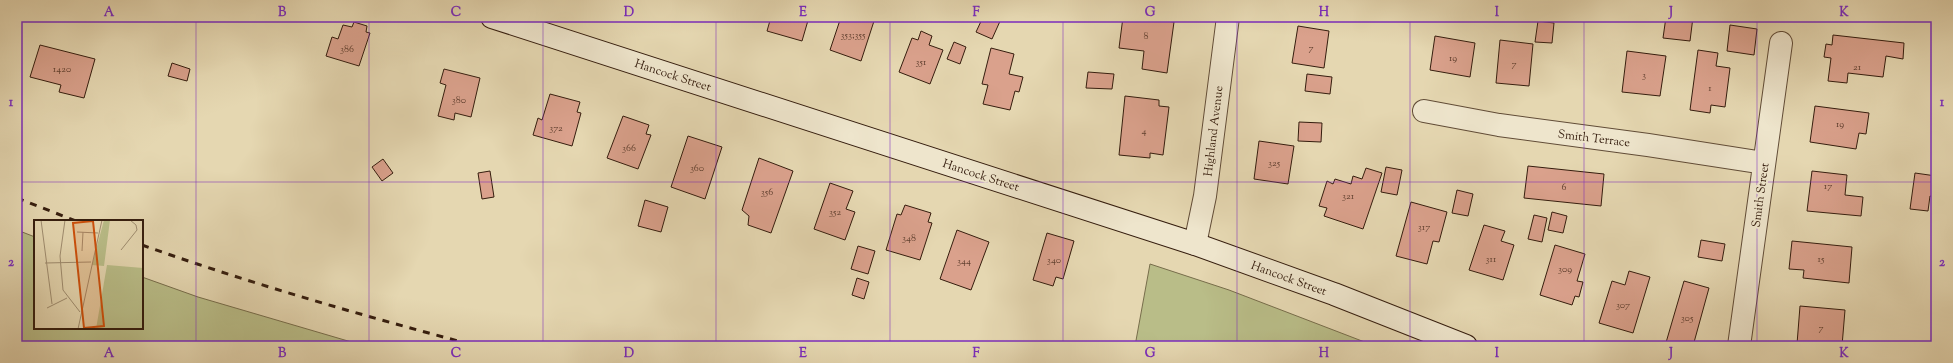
<svg xmlns="http://www.w3.org/2000/svg" width="1953" height="363" viewBox="0 0 1953 363" font-family="'Sorts Mill Goudy',serif">
  <style>
    .green { fill: #b9bd88; stroke: #776d4b }
    .building { fill: #daa18c; stroke: #351d0e }
    .lines { fill: none; stroke-linecap: round; stroke-linejoin: round }
    .street-casing { stroke: #614c37; stroke-width: 24 }
    .secondary-casing { stroke: #351d0e; stroke-width: 24 }
    .street { stroke: #eee5cc; stroke-width: 22 }
    .secondary { stroke: #eee5cc; stroke-width: 22 }
    .rail { stroke: #351d0e; stroke-width: 3; stroke-dasharray: 7 7; stroke-linecap: butt }
    .grid { fill: none; stroke: #7b2cbf; stroke-width: 1; stroke-opacity: 0.55 }
    .labels { text-anchor: middle; stroke-width: 4; stroke-linejoin: round; paint-order: stroke }
    .number-label { font-size: 10px; fill: #5e3e2e }
    .street-label { font-size: 12px; fill: #351d0e; stroke: #eee5cc }
    .inset-road { fill: none; stroke: #9f8d70; stroke-width: 1 }
    .view { fill: #cd500c; fill-opacity: 0.15; stroke: #cd500c; stroke-width: 2 }
    .inset-edge { fill: none; stroke: #351d0e; stroke-width: 2 }
    .neatline { fill: none; stroke: #7b2cbf; stroke-width: 1.5 }
    .grid-label { font-size: 13px; text-anchor: middle; font-weight: bold; fill: #7b2cbf }
  </style>
  <rect width="100%" height="100%" fill="#e5d7b1"/>
  <filter id="stains"><feTurbulence type="fractalNoise" baseFrequency=".005" numOctaves="4"/><feColorMatrix values="0 0 0 0 .2 0 0 0 0 .09 0 0 0 0 .02 0 0 0 .5 -.17"/></filter>
  <radialGradient id="worn" r=".72"><stop offset=".6" stop-color="#630" stop-opacity="0"/><stop offset="1" stop-color="#630" stop-opacity=".3"/></radialGradient>
  <path class="green" d="M 17,230 L 35,237 L 35,328 L 142,328 L 142,277 L 198,297 L 365,346 L 17,346 Z
    M 1150,264 L 1229,290 L 1375,346 L 1135,346 Z"/>
  <path class="building" d="M 771,17 L 809,17 L 802,41 L 767,31 Z
    M 841,17 L 875,18 L 861,61 L 830,50 Z
    M 983,17 L 996,17 L 1001,19 L 992,39 L 976,32 Z
    M 1123,17 L 1147,17 L 1147,19 L 1174,22 L 1167,73 L 1142,69 L 1144,51 L 1119,48 Z
    M 1666,17 L 1693,17 L 1690,41 L 1663,38 Z
    M 1538,21 L 1554,23 L 1552,43 L 1535,42 Z
    M 354,22 L 367,26 L 366,32 L 370,33 L 359,66 L 326,56 L 332,37 L 338,39 L 343,25 L 352,27 Z
    M 1730,25 L 1757,29 L 1754,55 L 1727,51 Z
    M 1298,26 L 1329,31 L 1324,68 L 1292,63 Z
    M 921,31 L 932,36 L 929,45 L 943,50 L 930,84 L 899,72 L 912,38 L 918,40 Z
    M 1833,35 L 1904,43 L 1903,59 L 1886,56 L 1883,77 L 1848,73 L 1847,83 L 1828,81 L 1831,58 L 1824,57 L 1826,44 L 1832,45 Z
    M 1435,36 L 1475,43 L 1470,77 L 1430,70 Z
    M 1500,40 L 1533,44 L 1529,86 L 1496,83 Z
    M 954,42 L 966,47 L 960,64 L 947,59 Z
    M 40,45 L 95,59 L 84,98 L 59,92 L 61,85 L 30,77 Z
    M 991,48 L 1014,54 L 1009,74 L 1023,77 L 1019,92 L 1015,91 L 1010,110 L 983,104 L 988,85 L 982,84 Z
    M 1698,50 L 1718,53 L 1716,66 L 1730,68 L 1725,107 L 1711,105 L 1710,113 L 1690,110 Z
    M 1627,51 L 1666,56 L 1660,96 L 1622,92 Z
    M 172,63 L 190,69 L 187,81 L 168,76 Z
    M 444,69 L 480,78 L 471,117 L 455,113 L 454,120 L 438,116 L 446,85 L 440,83 Z
    M 1088,72 L 1114,74 L 1112,89 L 1086,88 Z
    M 1307,74 L 1332,77 L 1330,94 L 1305,91 Z
    M 550,94 L 580,102 L 577,112 L 581,113 L 572,146 L 533,135 L 538,118 L 542,120 Z
    M 1125,96 L 1159,100 L 1159,106 L 1169,107 L 1163,155 L 1150,153 L 1150,158 L 1119,155 Z
    M 1815,106 L 1869,113 L 1866,134 L 1859,133 L 1856,149 L 1810,142 Z
    M 623,116 L 649,125 L 646,134 L 651,135 L 638,169 L 607,158 Z
    M 1299,122 L 1322,123 L 1321,142 L 1298,141 Z
    M 688,136 L 722,147 L 705,199 L 671,187 Z
    M 1259,141 L 1294,146 L 1288,184 L 1254,179 Z
    M 759,158 L 793,171 L 771,233 L 748,225 L 749,216 L 742,210 Z
    M 383,159 L 393,173 L 382,181 L 372,167 Z
    M 1528,166 L 1604,174 L 1601,206 L 1524,198 Z
    M 1386,167 L 1402,170 L 1397,195 L 1381,192 Z
    M 1366,168 L 1382,173 L 1363,229 L 1324,216 L 1327,208 L 1319,206 L 1327,181 L 1333,184 L 1335,179 L 1351,184 L 1353,176 L 1362,179 Z
    M 490,171 L 494,197 L 482,199 L 478,173 Z
    M 1812,171 L 1847,175 L 1845,195 L 1863,197 L 1861,216 L 1807,211 Z
    M 1915,173 L 1936,176 L 1936,197 L 1930,196 L 1928,211 L 1910,209 Z
    M 830,183 L 853,191 L 846,209 L 855,212 L 845,240 L 814,229 Z
    M 1457,190 L 1473,194 L 1468,216 L 1452,213 Z
    M 645,200 L 668,207 L 661,232 L 638,226 Z
    M 1411,202 L 1447,212 L 1439,242 L 1433,241 L 1427,264 L 1396,256 Z
    M 905,205 L 931,213 L 928,222 L 932,223 L 920,260 L 886,250 L 897,214 L 901,215 Z
    M 1552,212 L 1567,216 L 1563,233 L 1548,230 Z
    M 1534,215 L 1547,218 L 1542,242 L 1528,239 Z
    M 1484,225 L 1505,231 L 1501,241 L 1514,245 L 1503,280 L 1469,270 Z
    M 957,230 L 989,242 L 971,290 L 940,279 Z
    M 1047,233 L 1074,241 L 1063,279 L 1056,277 L 1053,286 L 1033,280 Z
    M 1701,240 L 1725,244 L 1722,261 L 1698,257 Z
    M 1792,241 L 1852,247 L 1849,283 L 1803,278 L 1804,270 L 1789,269 Z
    M 1555,245 L 1585,254 L 1577,281 L 1583,282 L 1579,297 L 1575,296 L 1572,305 L 1540,295 Z
    M 858,246 L 875,251 L 868,274 L 851,269 Z
    M 1629,271 L 1650,277 L 1633,333 L 1599,323 L 1612,281 L 1625,285 Z
    M 857,278 L 869,282 L 864,299 L 852,295 Z
    M 1684,281 L 1709,288 L 1693,346 L 1665,346 Z
    M 1800,306 L 1845,310 L 1842,346 L 1797,344 Z"/>
  <g class="lines">
    <g class="street-casing">
      <path id="street" d="M 1424,111 L 1499,125 L 1648,145 L 1764,163
        M 1195,244 L 1205,196 L 1228,17
        M 1739,346 L 1781,43"/>
    </g>
    <g class="secondary-casing">
      <path id="secondary" d="M 492,17 L 1195,244 L 1334,294 L 1466,346"/>
    </g>
    <use href="#street" class="street"/>
    <use href="#secondary" class="secondary"/>
    <path class="rail" d="M 17,198 L 76,221
      M 142,245 C 252,284 364,316 477,346"/>
  </g>
  <path class="grid" d="M 196,17 L 196,346M 369,17 L 369,346M 543,17 L 543,346M 716,17 L 716,346M 890,17 L 890,346M 1063,17 L 1063,346M 1237,17 L 1237,346M 1410,17 L 1410,346M 1584,17 L 1584,346M 1757,17 L 1757,346M 17,182 L 1936,182"/>
  <g class="labels">
    <g class="number-label">
      <text x="853" y="38">353;355</text>
      <text x="1146" y="39">8</text>
      <text x="1311" y="51">7</text>
      <text x="347" y="52">386</text>
      <text x="1453" y="61">19</text>
      <text x="921" y="65">351</text>
      <text x="1514" y="67">7</text>
      <text x="1857" y="70">21</text>
      <text x="62" y="72">1420</text>
      <text x="1644" y="78">3</text>
      <text x="1710" y="91">1</text>
      <text x="459" y="103">380</text>
      <text x="1840" y="127">19</text>
      <text x="556" y="131">372</text>
      <text x="1144" y="134">4</text>
      <text x="629" y="151">366</text>
      <text x="1274" y="166">325</text>
      <text x="697" y="171">360</text>
      <text x="1828" y="189">17</text>
      <text x="1564" y="190">6</text>
      <text x="767" y="195">356</text>
      <text x="1348" y="199">321</text>
      <text x="835" y="215">352</text>
      <text x="1424" y="230">317</text>
      <text x="909" y="241">348</text>
      <text x="1491" y="262">311</text>
      <text x="1821" y="262">15</text>
      <text x="1054" y="263">340</text>
      <text x="964" y="264">344</text>
      <text x="1565" y="272">309</text>
      <text x="1623" y="308">307</text>
      <text x="1687" y="321">305</text>
      <text x="1821" y="331">7</text>
    </g>
    <g class="street-label">
      <text transform="translate(673 75) rotate(18)" y="4">Hancock Street</text>
      <text transform="translate(1213 131) rotate(-83)" y="4">Highland Avenue</text>
      <text transform="translate(1594 138) rotate(7)" y="4">Smith Terrace</text>
      <text transform="translate(981 175) rotate(18)" y="4">Hancock Street</text>
      <text transform="translate(1760 195) rotate(-82)" y="4">Smith Street</text>
      <text transform="translate(1289 278) rotate(20)" y="4">Hancock Street</text>
    </g>
  </g>
  <g transform="translate(34 220)">
    <rect width="109" height="109" fill="#e5d7b1"/>
    <path d="M 70,0 L 76,0 L 70,46 L 58,45 ZM 73,45 L 109,48 L 109,109 L 62,109 Z" fill="#b9bd88"/>
    <path class="inset-road" d="M 7,0 L 18,84M 31,0 L 26,36 L 29,70 L 46,92M 43,12 L 64,13M 87,30 L 103,10 L 102,5 L 96,0M 48,31 L 49,12M 11,43 L 57,42M 13,88 L 33,78M 44,109 L 68,0"/>
    <path class="view" d="M 59,1 L 70,106 L 50,108 L 39,3 Z"/>
    <rect width="109" height="109" class="inset-edge"/>
  </g>
  <rect width="1953" height="363" fill="none" stroke="#e5d7b1" stroke-width="44"/>
  <rect x="22" y="22" width="1909" height="319" class="neatline"/>
  <g class="grid-label">
    <text x="109" y="16">A</text>
    <text x="282" y="16">B</text>
    <text x="456" y="16">C</text>
    <text x="629" y="16">D</text>
    <text x="803" y="16">E</text>
    <text x="976" y="16">F</text>
    <text x="1150" y="16">G</text>
    <text x="1324" y="16">H</text>
    <text x="1497" y="16">I</text>
    <text x="1671" y="16">J</text>
    <text x="1844" y="16">K</text>
    <text x="11" y="106">1</text>
    <text x="1942" y="106">1</text>
    <text x="11" y="266">2</text>
    <text x="1942" y="266">2</text>
    <text x="109" y="357">A</text>
    <text x="282" y="357">B</text>
    <text x="456" y="357">C</text>
    <text x="629" y="357">D</text>
    <text x="803" y="357">E</text>
    <text x="976" y="357">F</text>
    <text x="1150" y="357">G</text>
    <text x="1324" y="357">H</text>
    <text x="1497" y="357">I</text>
    <text x="1671" y="357">J</text>
    <text x="1844" y="357">K</text>
  </g>
  <rect width="100%" height="100%" filter="url(#stains)"/>
  <rect width="100%" height="100%" fill="url(#worn)"/>
</svg>
